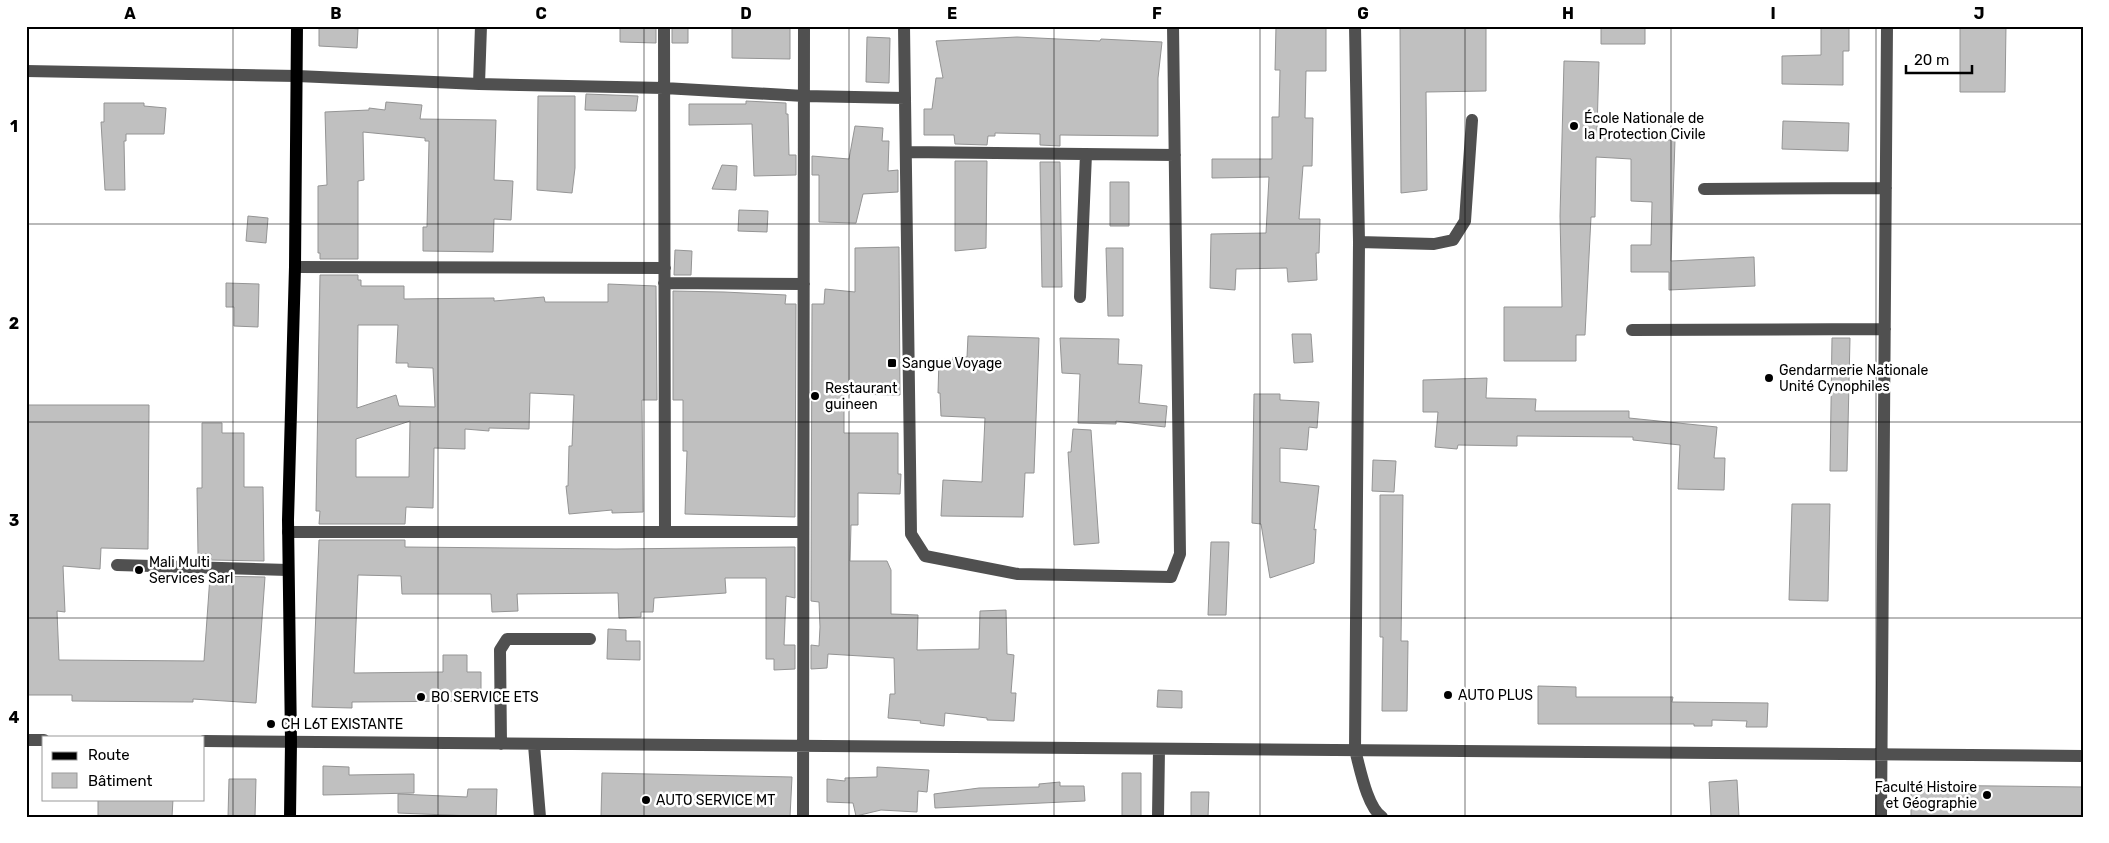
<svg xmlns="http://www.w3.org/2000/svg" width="2109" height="843" viewBox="0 0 2109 843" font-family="Rubik,sans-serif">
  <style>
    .building { fill: #c0c0c0; stroke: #949494; fill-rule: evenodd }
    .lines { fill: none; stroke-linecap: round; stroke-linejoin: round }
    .minor { stroke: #505050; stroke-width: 12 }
    .major { stroke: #000; stroke-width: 12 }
    .grid { fill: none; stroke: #000; stroke-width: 1; stroke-opacity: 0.55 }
    .poi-dot { fill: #000; stroke: #fff; stroke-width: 2 }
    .labels { text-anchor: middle; stroke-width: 5; stroke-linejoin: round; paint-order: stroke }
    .poi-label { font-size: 14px; fill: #000; stroke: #fff; text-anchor: start }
    .neatline { fill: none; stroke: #000; stroke-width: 2 }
    .grid-label { font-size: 16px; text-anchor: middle; font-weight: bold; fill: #000 }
  </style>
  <rect width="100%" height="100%" fill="#fff"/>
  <path class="building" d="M 319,26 L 349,26 L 349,28 L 358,29 L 357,48 L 319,46 Z
    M 620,26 L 656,26 L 656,43 L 620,42 Z
    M 672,26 L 688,26 L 688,43 L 672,43 Z
    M 732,26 L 790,26 L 790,59 L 732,58 Z
    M 1276,26 L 1326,26 L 1326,71 L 1306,71 L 1305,118 L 1313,118 L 1312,166 L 1303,166 L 1299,219 L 1320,219 L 1319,253 L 1316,253 L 1317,280 L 1288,282 L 1287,268 L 1236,269 L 1235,290 L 1210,288 L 1211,234 L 1266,233 L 1269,177 L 1212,178 L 1212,159 L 1272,159 L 1272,117 L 1279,117 L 1280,70 L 1275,70 Z
    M 1400,26 L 1486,26 L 1486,91 L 1426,92 L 1427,190 L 1401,193 Z
    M 1601,26 L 1645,26 L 1645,44 L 1601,44 Z
    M 1821,26 L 1849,26 L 1849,51 L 1843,51 L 1843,85 L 1782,84 L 1782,56 L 1821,55 Z
    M 1960,26 L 2006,26 L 2005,92 L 1960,92 Z
    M 867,37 L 890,38 L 889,83 L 866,82 Z
    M 1017,37 L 1100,41 L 1101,39 L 1162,42 L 1158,78 L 1158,136 L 1060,135 L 1060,146 L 1040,145 L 1040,134 L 995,133 L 995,136 L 988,136 L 987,145 L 955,144 L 954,135 L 924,135 L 924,109 L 932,109 L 936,78 L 943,78 L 936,41 Z
    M 1564,61 L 1599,62 L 1597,130 L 1660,134 L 1660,140 L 1675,140 L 1671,261 L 1754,257 L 1755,286 L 1669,290 L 1669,272 L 1631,272 L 1631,245 L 1651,245 L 1652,202 L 1631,201 L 1631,159 L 1596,157 L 1595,217 L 1591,217 L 1585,335 L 1576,335 L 1576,361 L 1504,361 L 1504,307 L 1562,307 L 1560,216 Z
    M 586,94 L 638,96 L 636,111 L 585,110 Z
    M 538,96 L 575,96 L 575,168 L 572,193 L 537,190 Z
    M 746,101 L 786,103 L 786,114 L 788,114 L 789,155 L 796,155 L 796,175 L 754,176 L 752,124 L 689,125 L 689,104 L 746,104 Z
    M 386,102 L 422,105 L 420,119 L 496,120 L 494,180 L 513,181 L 511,220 L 494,219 L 493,252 L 423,251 L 423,227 L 427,227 L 429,141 L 425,141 L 425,138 L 363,132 L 364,180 L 358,181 L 358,259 L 320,259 L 320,253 L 318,253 L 318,186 L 327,185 L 325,112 L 369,110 L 369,108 L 385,110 Z
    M 104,103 L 144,103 L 144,106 L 166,108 L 164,134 L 126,134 L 126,141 L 124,141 L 125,190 L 105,190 L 101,122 L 104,122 Z
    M 1783,121 L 1849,123 L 1848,151 L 1782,149 Z
    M 855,126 L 883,128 L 882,141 L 889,141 L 888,171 L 898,170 L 898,192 L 863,194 L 856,223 L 819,222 L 819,175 L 812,175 L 812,156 L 849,159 Z
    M 955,161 L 987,161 L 986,248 L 955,251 Z
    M 1040,162 L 1060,162 L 1062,287 L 1042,287 Z
    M 722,165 L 737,166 L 736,190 L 712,189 Z
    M 1110,182 L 1129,182 L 1129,226 L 1110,226 Z
    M 739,210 L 768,211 L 767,232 L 738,231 Z
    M 248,216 L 268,218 L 266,243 L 246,241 Z
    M 899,247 L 900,395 L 844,394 L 844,433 L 898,433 L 898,474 L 901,474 L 900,494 L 858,493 L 858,525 L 851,525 L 850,561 L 887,561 L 891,570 L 891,614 L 918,615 L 917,650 L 979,649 L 980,611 L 1006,610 L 1007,654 L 1014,655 L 1011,693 L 1016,693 L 1014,721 L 987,720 L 987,718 L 945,713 L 944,726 L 920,723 L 921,721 L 888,718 L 890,694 L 895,694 L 894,658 L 828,654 L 827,668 L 811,669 L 811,645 L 819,646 L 820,627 L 819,602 L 811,601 L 812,304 L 824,304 L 825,289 L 855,292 L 855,248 Z
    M 1106,248 L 1123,248 L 1123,316 L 1108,316 Z
    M 675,250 L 692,251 L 691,275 L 674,275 Z
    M 320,275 L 358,275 L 358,280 L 361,280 L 361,286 L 404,286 L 404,299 L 494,298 L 494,301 L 544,297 L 545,302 L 608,302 L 608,284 L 656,286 L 657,400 L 642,400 L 643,512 L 612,513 L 612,510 L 569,514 L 566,486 L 568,486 L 569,446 L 572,446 L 574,395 L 530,393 L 529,429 L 489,428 L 489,431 L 465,429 L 465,449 L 434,448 L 433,508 L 406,507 L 405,524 L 319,524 L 320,511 L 316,511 ZM 358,325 L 398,325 L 396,363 L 408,363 L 408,367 L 433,368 L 435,407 L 399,406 L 396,395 L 357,408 ZM 410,421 L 409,477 L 356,477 L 356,439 Z
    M 226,283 L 259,284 L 258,327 L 234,326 L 234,307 L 226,307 Z
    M 673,291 L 724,292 L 786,295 L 785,304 L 796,304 L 795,517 L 685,514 L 687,451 L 683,451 L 683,400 L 673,400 Z
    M 1292,334 L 1311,334 L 1313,362 L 1294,363 Z
    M 968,336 L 1039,338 L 1034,473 L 1025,473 L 1023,517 L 941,516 L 943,480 L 982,482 L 985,418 L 941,416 L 940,393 L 938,393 L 939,359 L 953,360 L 953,357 L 967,357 Z
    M 1060,338 L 1119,339 L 1118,364 L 1142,365 L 1139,403 L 1167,406 L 1165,427 L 1116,421 L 1116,424 L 1078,423 L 1080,374 L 1062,373 Z
    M 1832,338 L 1850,338 L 1847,471 L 1830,471 Z
    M 1487,378 L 1486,398 L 1536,399 L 1535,411 L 1629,411 L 1629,418 L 1717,427 L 1714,458 L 1725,458 L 1724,490 L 1678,489 L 1680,445 L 1633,440 L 1633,437 L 1517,436 L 1517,446 L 1458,445 L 1457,449 L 1435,447 L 1438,412 L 1423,412 L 1423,380 Z
    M 1254,394 L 1280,394 L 1280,400 L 1319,402 L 1317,428 L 1309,427 L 1307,450 L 1280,448 L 1280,482 L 1319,486 L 1314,530 L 1316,529 L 1314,563 L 1270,578 L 1261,524 L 1252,523 Z
    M 26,405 L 149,405 L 148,549 L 101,548 L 100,569 L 63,566 L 65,612 L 57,611 L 59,660 L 204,661 L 210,576 L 265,577 L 256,703 L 193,699 L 193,702 L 72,701 L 72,695 L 26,695 Z
    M 202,423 L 222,423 L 222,433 L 244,433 L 244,487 L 263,487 L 264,561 L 211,560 L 211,554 L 198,554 L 197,488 L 202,488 Z
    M 1073,429 L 1091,430 L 1099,543 L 1074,545 L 1068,452 L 1071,452 Z
    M 1373,460 L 1396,461 L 1394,492 L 1372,491 Z
    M 1380,495 L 1403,495 L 1401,641 L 1408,641 L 1407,711 L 1382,711 L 1383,637 L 1380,637 Z
    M 1792,504 L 1830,504 L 1828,601 L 1789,600 Z
    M 319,540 L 405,540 L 405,547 L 616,549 L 795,547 L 795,598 L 786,596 L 784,645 L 795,645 L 795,669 L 774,670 L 774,659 L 766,659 L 766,578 L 725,578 L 726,593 L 654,598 L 653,612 L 641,612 L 641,617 L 619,618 L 618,593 L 517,594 L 518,611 L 492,612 L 491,594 L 402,594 L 401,576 L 358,575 L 354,673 L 443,672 L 443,655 L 467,655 L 467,672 L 481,672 L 481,701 L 352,702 L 352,708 L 312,707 Z
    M 1211,542 L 1229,542 L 1226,615 L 1208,615 Z
    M 608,629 L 626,630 L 626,641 L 640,641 L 640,660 L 607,659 Z
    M 1538,686 L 1576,687 L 1576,697 L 1673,697 L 1672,702 L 1768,703 L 1767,727 L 1746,727 L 1747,721 L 1712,720 L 1712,726 L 1694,726 L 1694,724 L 1538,724 Z
    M 1158,690 L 1182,691 L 1182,708 L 1157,707 Z
    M 323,766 L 349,767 L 349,775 L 414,774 L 414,793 L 323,795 Z
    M 877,767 L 929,770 L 927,792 L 918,791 L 917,812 L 881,810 L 856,816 L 853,803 L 827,802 L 827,779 L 845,781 L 845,778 L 877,777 Z
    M 602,773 L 792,777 L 790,817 L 601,817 Z
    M 1122,773 L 1141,773 L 1141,817 L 1122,817 Z
    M 229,779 L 256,779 L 255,817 L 228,817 Z
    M 1737,780 L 1739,817 L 1711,817 L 1709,782 Z
    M 1060,782 L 1060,786 L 1084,786 L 1085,801 L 935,808 L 934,794 L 979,788 L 1039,787 L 1039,784 Z
    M 1911,785 L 2083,787 L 2083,817 L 1911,817 Z
    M 468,789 L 497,789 L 496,817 L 398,813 L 398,794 L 467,797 Z
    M 1191,792 L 1209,792 L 1208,817 L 1191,817 Z
    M 98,799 L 173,799 L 172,817 L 98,817 Z"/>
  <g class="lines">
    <path class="minor" d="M 664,26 L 665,532
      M 904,26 L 911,534 L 925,556 L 1018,574 L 1171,577 L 1180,554 L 1173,26
      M 1355,26 L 1359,242 L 1355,750 C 1360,768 1367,807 1382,817
      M 26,71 L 297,76 L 479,84 L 664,88 L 804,96 L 905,98
      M 479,84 L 481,26
      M 906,152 L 1175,155
      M 1704,189 L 1886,188
      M 1359,242 L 1434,244 L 1453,240 L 1465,221 L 1472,120
      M 295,267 L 665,268
      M 664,283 L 804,284
      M 1080,297 L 1086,154
      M 1632,330 L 1885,329
      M 288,532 L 803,532
      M 117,565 L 288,570
      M 26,740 L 44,740
      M 204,741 L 2083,756
      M 501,744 L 500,650 L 507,639 L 590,639
      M 534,745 L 540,817
      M 803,817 L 804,26
      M 1158,817 L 1159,749
      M 1881,817 L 1887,26"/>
    <path class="major" d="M 290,817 L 291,742 L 288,520 L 295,267 L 297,26"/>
  </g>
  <path class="grid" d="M 233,26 L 233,817M 438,26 L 438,817M 644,26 L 644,817M 849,26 L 849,817M 1054,26 L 1054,817M 1260,26 L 1260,817M 1465,26 L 1465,817M 1671,26 L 1671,817M 1876,26 L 1876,817M 26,224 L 2083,224M 26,422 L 2083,422M 26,618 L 2083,618"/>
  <g class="poi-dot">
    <circle cx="1574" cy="126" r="5"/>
    <rect x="887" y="358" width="10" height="10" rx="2.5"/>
    <circle cx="1769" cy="378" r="5"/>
    <circle cx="815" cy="396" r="5"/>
    <circle cx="139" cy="570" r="5"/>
    <circle cx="1448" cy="695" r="5"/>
    <circle cx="421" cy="697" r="5"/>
    <circle cx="271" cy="724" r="5"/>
    <circle cx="1987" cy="795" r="5"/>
    <circle cx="646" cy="800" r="5"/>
  </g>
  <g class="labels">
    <g class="poi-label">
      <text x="1584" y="123">École Nationale de<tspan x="1584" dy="16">la Protection Civile</tspan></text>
      <text x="902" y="368">Sangue Voyage</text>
      <text x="1779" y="375">Gendarmerie Nationale<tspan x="1779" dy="16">Unité Cynophiles</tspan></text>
      <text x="825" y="393">Restaurant<tspan x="825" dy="16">guineen</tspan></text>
      <text x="149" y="567">Mali Multi<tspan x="149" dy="16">Services Sarl</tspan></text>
      <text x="1458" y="700">AUTO PLUS</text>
      <text x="431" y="702">BO SERVICE ETS</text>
      <text x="281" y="729">CH L6T EXISTANTE</text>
      <text x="1977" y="792" text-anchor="end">Faculté Histoire<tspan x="1977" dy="16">et Géographie</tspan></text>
      <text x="656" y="805">AUTO SERVICE MT</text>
    </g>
  </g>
  <rect width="2109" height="843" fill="none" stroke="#ffffff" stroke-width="55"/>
  <rect x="42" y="736" width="162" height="65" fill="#ffffff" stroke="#999999"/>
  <rect x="52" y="752" width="25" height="8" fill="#000000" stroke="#999999"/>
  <text x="88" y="760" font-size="15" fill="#000000">Route</text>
  <rect x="52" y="773" width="25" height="15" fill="#c0c0c0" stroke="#999999"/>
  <text x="88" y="786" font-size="15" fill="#000000">Bâtiment</text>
  <path d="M1906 65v8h66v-8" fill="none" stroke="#000000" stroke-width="2.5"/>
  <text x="1914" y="65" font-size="15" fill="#000000" stroke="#ffffff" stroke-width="4" paint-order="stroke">20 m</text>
  <rect x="28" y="28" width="2054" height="788" class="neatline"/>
  <g class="grid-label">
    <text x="130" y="19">A</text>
    <text x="336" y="19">B</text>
    <text x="541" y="19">C</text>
    <text x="746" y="19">D</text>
    <text x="952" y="19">E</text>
    <text x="1157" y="19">F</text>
    <text x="1363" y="19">G</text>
    <text x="1568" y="19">H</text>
    <text x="1773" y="19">I</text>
    <text x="1979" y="19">J</text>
    <text x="14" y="132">1</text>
    <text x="14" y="329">2</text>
    <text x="14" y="526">3</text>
    <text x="14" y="723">4</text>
  </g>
</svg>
